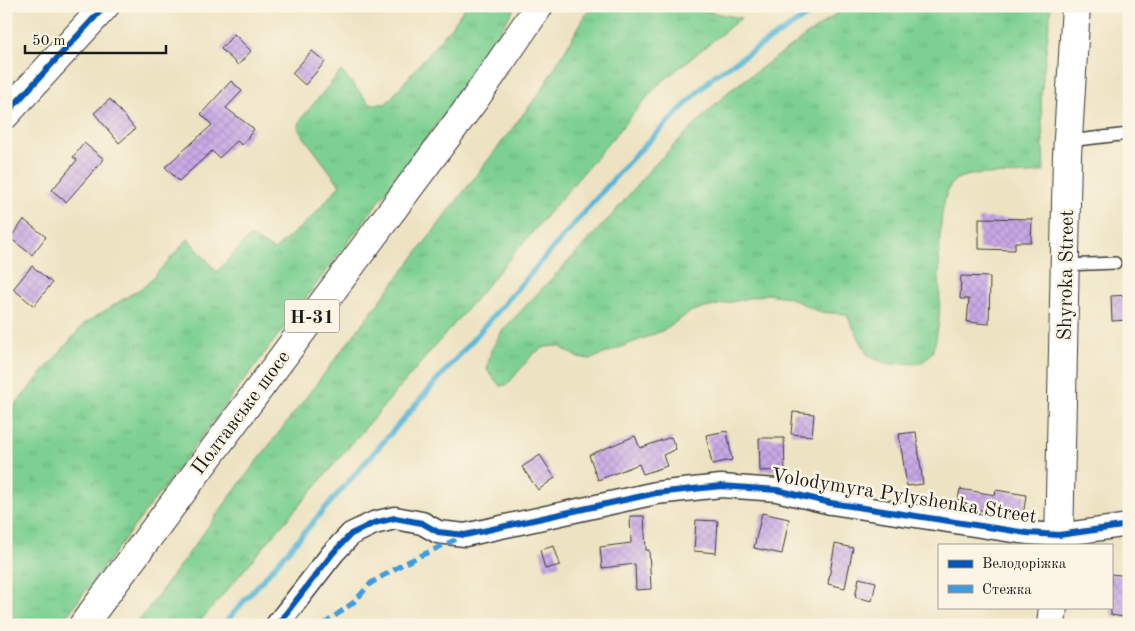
<svg xmlns="http://www.w3.org/2000/svg" width="1135" height="631" viewBox="0 0 1135 631" font-family="'Old Standard TT',serif">
  <style>
    .grass { fill: url(#grass-tufts); stroke: #4c7657 }
    .lines { fill: none; stroke-linecap: round; stroke-linejoin: round }
    .stream { stroke: #56b7d5; stroke-width: 5.5 }
    .building { fill: url(#building-cross-hatch) }
    .service-casing { stroke: #3b3a35; stroke-width: 14 }
    .minor-casing { stroke: #3b3a35; stroke-width: 25 }
    .tertiary-casing { stroke: #3b3a35; stroke-width: 30 }
    .secondary-casing { stroke: #3b3a35; stroke-width: 30 }
    .primary-casing { stroke: #3b3a35; stroke-width: 30 }
    .service { stroke: #fff; stroke-width: 11 }
    .minor { stroke: #fff; stroke-width: 22 }
    .tertiary { stroke: #fff; stroke-width: 28 }
    .secondary { stroke: #fff; stroke-width: 28 }
    .primary { stroke: #fff; stroke-width: 28 }
    .quiet { stroke: #3c9bdf; stroke-width: 5; stroke-dasharray: 10 5; stroke-linecap: butt }
    .cycleway-casing { stroke: #fcf5e5; stroke-width: 9 }
    .cycleway { stroke: #0057b8; stroke-width: 6 }
    .labels { text-anchor: middle; stroke-width: 5; stroke-linejoin: round; paint-order: stroke }
    .shield { fill: #fcf5e5; stroke: #5f5d58; stroke-width: 1 }
    .shield-label { font-size: 19px; font-weight: bold; fill: #1c1c1c }
    .street-label { font-size: 20px; fill: #1c1c1c; stroke: #fcf5e5 }
  </style>
  <defs>
    <pattern id="grass-tufts" width="24" height="20" patternUnits="userSpaceOnUse" patternTransform="scale(1.25)"><rect width="24" height="20" fill="#7dd092"/><path d="M3 7l-1-3M5 7V3M7 7l1-3M15 17l-1-3M17 17v-4M19 17l1-3" fill="none" stroke="#6bb27d"/></pattern>
    <pattern id="building-cross-hatch" width="8" height="8" patternUnits="userSpaceOnUse" patternTransform="scale(1.25)"><rect width="8" height="8" fill="#c8a8e5"/><path d="M0 0l8 8M0 8l8-8" fill="none" stroke="#ab90c4"/></pattern>
  </defs>
  <rect width="100%" height="100%" fill="#fcf5e5"/>
  <filter id="ink" filterUnits="userSpaceOnUse"><feTurbulence type="fractalNoise" baseFrequency=".02" numOctaves="2"/><feDisplacementMap in="SourceGraphic" scale="10" xChannelSelector="R" yChannelSelector="G"/><feConvolveMatrix kernelMatrix="1 2 1 2 8 2 1 2 1" color-interpolation-filters="sRGB"/></filter>
  <filter id="wash" filterUnits="userSpaceOnUse"><feTurbulence type="fractalNoise" baseFrequency=".0096" numOctaves="4" result="noise"/><feDisplacementMap in="SourceGraphic" scale="20" xChannelSelector="R" yChannelSelector="G"/><feGaussianBlur stdDeviation="1.12" result="paint"/><feColorMatrix in="noise" values="0 0 0 0 0 0 0 0 0 0 0 0 0 0 0 0 0 1.4 0 .05"/><feComposite in="paint" operator="in"/></filter>
  <g filter="url(#wash)">
    <rect width="100%" height="100%" fill="#ede3c2"/>
    <path class="grass" d="M 466,6 L 516,6 L 458,96 L 60,625 L 6,625 L 6,421 L 15,405 L 84,324 L 146,285 L 188,239 L 217,272 L 250,236 L 274,250 L 311,218 L 340,185 L 298,129 L 301,119 L 341,71 L 370,104 L 386,104 L 452,26 Z
      M 591,6 L 679,6 L 741,18 L 658,85 L 197,625 L 136,625 L 238,486 L 541,91 Z
      M 847,6 L 1051,6 L 1041,96 L 1044,171 C 1017,180 979,168 957,179 C 932,192 942,292 939,319 C 938,329 936,343 932,352 C 930,356 925,360 921,363 L 888,364 L 869,357 L 846,314 L 819,312 L 788,297 L 767,294 L 692,311 L 662,331 L 591,359 L 578,358 L 559,346 L 545,347 L 533,354 L 507,385 L 500,386 L 487,370 L 491,350 L 502,331 L 613,214 L 652,167 L 728,92 Z"/>
    <g class="lines">
      <path class="stream" d="M 223,625 L 631,159 L 715,75 L 822,6"/>
    </g>
    <g id="blocks">
      <path class="building" d="M 234,34 L 251,51 L 238,65 L 221,49 Z
        M 312,51 L 325,62 L 305,85 L 292,73 Z
        M 231,81 L 242,91 L 226,108 L 254,129 L 242,145 L 237,141 L 219,158 L 212,151 L 179,181 L 165,167 L 212,125 L 201,114 Z
        M 110,99 L 135,129 L 119,143 L 94,113 Z
        M 84,143 L 104,159 L 66,202 L 52,190 L 77,160 L 73,157 Z
        M 979,218 L 1032,219 L 1031,242 L 1015,242 L 1015,250 L 979,249 Z
        M 24,220 L 46,237 L 32,255 L 10,238 Z
        M 32,266 L 52,283 L 34,306 L 13,289 Z
        M 961,276 L 990,277 L 989,324 L 967,322 L 969,299 L 960,299 Z
        M 1129,295 L 1129,320 L 1112,321 L 1111,296 Z
        M 793,412 L 814,414 L 812,436 L 791,434 Z
        M 727,431 L 732,460 L 712,464 L 706,435 Z
        M 916,432 L 923,484 L 907,486 L 899,434 Z
        M 635,436 L 640,448 L 671,437 L 676,449 L 663,455 L 667,466 L 643,474 L 639,464 L 598,480 L 589,455 Z
        M 759,438 L 784,438 L 785,470 L 760,471 Z
        M 540,455 L 555,478 L 538,490 L 522,467 Z
        M 960,489 L 995,495 L 996,490 L 1026,495 L 1023,517 L 957,506 Z
        M 762,513 L 789,519 L 782,554 L 754,548 Z
        M 630,516 L 644,516 L 646,550 L 649,550 L 651,589 L 636,590 L 635,564 L 602,568 L 600,547 L 631,543 Z
        M 696,520 L 718,521 L 716,553 L 694,551 Z
        M 835,544 L 853,548 L 845,588 L 828,584 Z
        M 554,546 L 560,565 L 545,569 L 540,550 Z
        M 1111,574 L 1129,576 L 1129,618 L 1111,615 Z
        M 859,578 L 876,582 L 872,601 L 855,597 Z"/>
    </g>
  </g>
  <g filter="url(#ink)">
    <use href="#blocks" fill-opacity="0" stroke="#3b3a35" stroke-width="1"/>
    <g class="lines">
      <g class="service-casing">
        <path id="service" d="M 1068,141 L 1129,134
          M 1065,265 L 1115,263"/>
      </g>
      <g class="minor-casing">
        <path id="minor" d="M 277,625 L 333,553 L 351,534 L 374,523 L 395,518 L 422,523 L 438,532 L 465,535 L 656,493 L 721,486 L 777,490 L 831,503 L 1027,533 L 1059,535 L 1129,525"/>
      </g>
      <g class="tertiary-casing">
        <path id="tertiary" d="M 6,114 L 105,6"/>
      </g>
      <g class="secondary-casing">
        <path id="secondary" d="M 1059,545 L 1067,155 L 1076,6
          M 1051,625 L 1053,607"/>
      </g>
      <g class="primary-casing">
        <path id="primary" d="M 83,625 L 475,99 L 539,6"/>
      </g>
      <use href="#service" class="service"/>
      <use href="#minor" class="minor"/>
      <use href="#tertiary" class="tertiary"/>
      <use href="#secondary" class="secondary"/>
      <use href="#primary" class="primary"/>
      <path class="quiet" d="M 323,625 L 354,602 L 371,583 L 403,564 L 463,536"/>
      <g class="cycleway-casing">
        <path id="cycleway" d="M 6,114 L 105,6
          M 277,625 L 333,553 L 351,534 L 374,523 L 395,518 L 422,523 L 438,532 L 465,535 L 656,493 L 721,486 L 777,490 L 831,503 L 1027,533 L 1059,535 L 1129,525"/>
      </g>
      <use href="#cycleway" class="cycleway"/>
    </g>
  </g>
  <g class="labels">
    <rect class="shield" x="284.5" y="299.5" width="55" height="33" rx="4"/>
    <g class="shield-label">
      <text x="312" y="323">Н-31</text>
    </g>
    <g class="street-label">
      <text transform="translate(1065 275) rotate(-89)" y="7">Shyroka Street</text>
      <text transform="translate(240 412) rotate(-53)" y="7">Полтавське шосе</text>
      <text transform="translate(904 495) rotate(9)" y="7">Volodymyra Pylyshenka Street</text>
    </g>
  </g>
  <rect width="1135" height="631" fill="none" stroke="#fcf5e5" stroke-width="25"/>
  <rect x="938" y="544" width="175" height="65" fill="#fcf5e5" stroke="#a29e95"/>
  <rect x="948" y="560" width="25" height="8" fill="#0057b8" stroke="#a29e95"/>
  <text x="982" y="568" font-size="15" fill="#1c1c1c">Велодоріжка</text>
  <rect x="948" y="585" width="25" height="8" fill="#3c9bdf" stroke="#a29e95"/>
  <text x="982" y="594" font-size="15" fill="#1c1c1c">Стежка</text>
  <path d="M25 45v8h141v-8" fill="none" stroke="#1c1c1c" stroke-width="2.5"/>
  <text x="32" y="45" font-size="15" fill="#1c1c1c" stroke="#fcf5e5" stroke-width="4" paint-order="stroke">50 m</text>
</svg>
